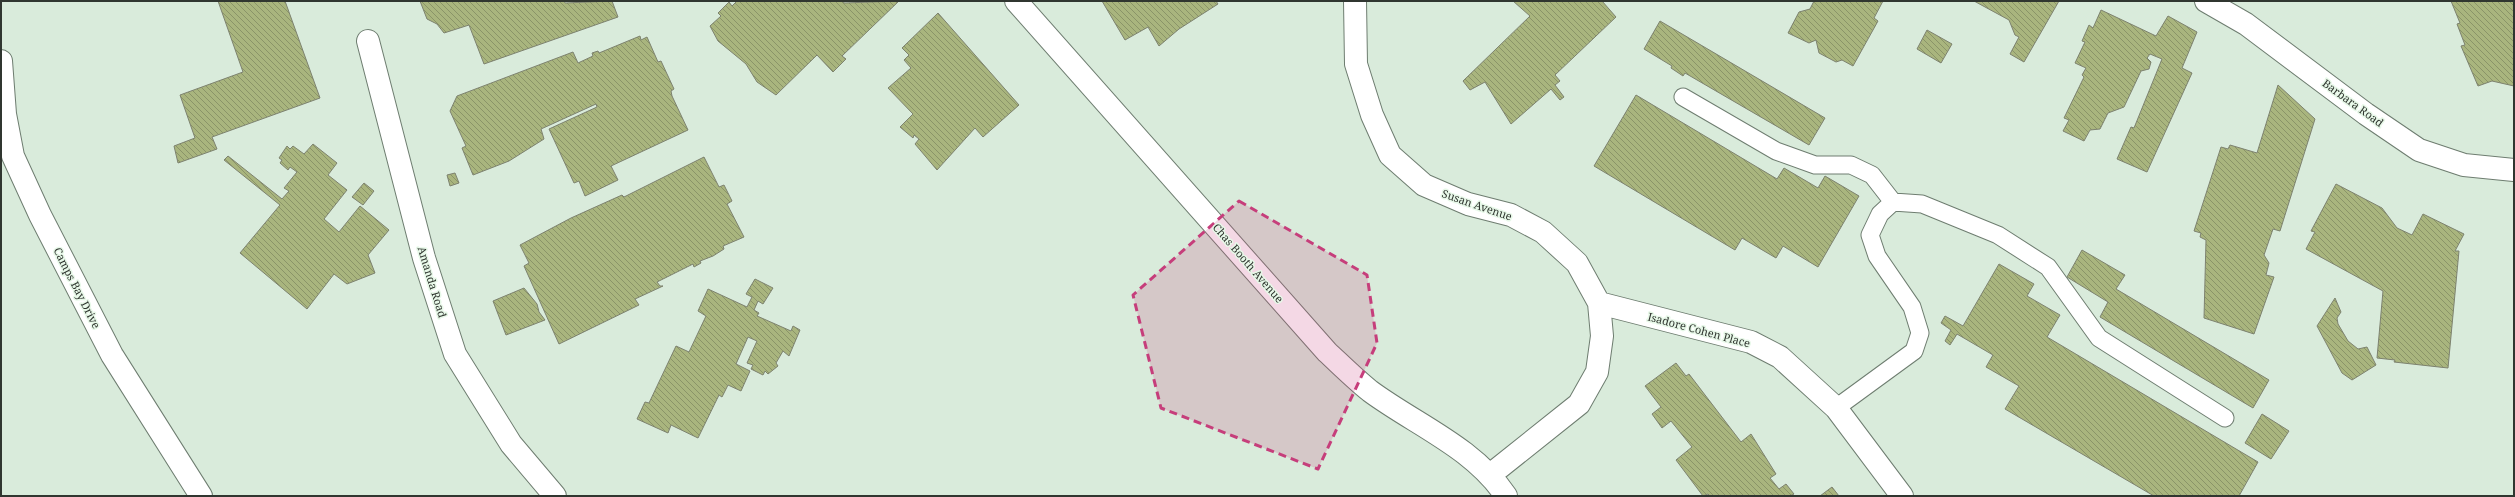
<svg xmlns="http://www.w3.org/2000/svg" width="2515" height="497" viewBox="0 0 2515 497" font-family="'Noto Serif',serif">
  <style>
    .building { fill: url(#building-back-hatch); stroke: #7d826f }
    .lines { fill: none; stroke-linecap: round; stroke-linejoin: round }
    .service-casing { stroke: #6e7d70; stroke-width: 19 }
    .minor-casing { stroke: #6e7d70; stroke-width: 24 }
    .primary-casing { stroke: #6e7d70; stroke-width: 24 }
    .service { stroke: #fff; stroke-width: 17 }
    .minor { stroke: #fff; stroke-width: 22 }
    .primary { stroke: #fff; stroke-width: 22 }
    .marked { fill: #c63e7b; fill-opacity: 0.2; stroke: #c63e7b; stroke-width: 3; stroke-dasharray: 8 5; stroke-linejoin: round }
    .labels { text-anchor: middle; stroke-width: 3; stroke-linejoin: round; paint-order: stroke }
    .street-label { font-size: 11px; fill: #303630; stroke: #e7f8e8 }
  </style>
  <defs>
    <pattern id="building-back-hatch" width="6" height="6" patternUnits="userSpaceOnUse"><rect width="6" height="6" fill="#a9b57e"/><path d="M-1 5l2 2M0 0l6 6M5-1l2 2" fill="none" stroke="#8a9468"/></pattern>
  </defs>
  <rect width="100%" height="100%" fill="#d9ebdb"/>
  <path class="building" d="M 218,1 L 285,1 L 320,98 L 212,137 L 217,149 L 178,163 L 174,146 L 195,138 L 180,95 L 243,72 Z
    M 420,1 L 564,1 L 565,3 L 612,1 L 618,17 L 484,64 L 469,25 L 444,33 L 437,24 L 427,19 Z
    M 737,1 L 843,1 L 844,3 L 899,1 L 842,56 L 846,59 L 833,72 L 817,55 L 776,95 L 757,82 L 746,64 L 718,41 L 710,26 L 721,16 L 718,13 L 729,2 L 732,6 Z
    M 1102,1 L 1216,1 L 1218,4 L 1179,29 L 1159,46 L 1148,27 L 1125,40 Z
    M 1513,1 L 1602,1 L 1616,17 L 1555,75 L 1560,81 L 1555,85 L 1564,97 L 1560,100 L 1551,89 L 1511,124 L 1485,82 L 1470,90 L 1463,81 L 1530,16 Z
    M 1814,1 L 1883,1 L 1874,18 L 1878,21 L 1853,66 L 1842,60 L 1836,62 L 1819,53 L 1816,40 L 1809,43 L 1788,33 L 1799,12 L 1810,9 Z
    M 1974,1 L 2059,1 L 2024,62 L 2010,54 L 2019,37 L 2015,35 L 2009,20 Z
    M 2451,1 L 2514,1 L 2514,86 L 2492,81 L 2478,86 L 2461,46 L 2465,45 L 2457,24 L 2460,23 Z
    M 2101,10 L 2156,36 L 2168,16 L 2197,32 L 2182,68 L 2192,73 L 2147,172 L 2117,159 L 2131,127 L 2134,128 L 2162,59 L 2150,54 L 2147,58 L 2151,62 L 2149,69 L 2141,71 L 2124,107 L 2108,113 L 2100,129 L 2090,130 L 2084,141 L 2063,131 L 2069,120 L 2064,118 L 2084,77 L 2082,75 L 2086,68 L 2075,63 L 2085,42 L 2082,41 L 2089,25 L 2093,28 Z
    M 938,13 L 1019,105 L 983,137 L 975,128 L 937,170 L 915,144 L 919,139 L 914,135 L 913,138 L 900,127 L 913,114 L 888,88 L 911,68 L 904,60 L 909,55 L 902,48 Z
    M 1660,21 L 1825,118 L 1809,145 L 1685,73 L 1683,76 L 1671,68 L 1672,66 L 1644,49 Z
    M 1927,30 L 1952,44 L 1941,63 L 1917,49 Z
    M 640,36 L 641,40 L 647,37 L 658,62 L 661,61 L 674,89 L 671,91 L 672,96 L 688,130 L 611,166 L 618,180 L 585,196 L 579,181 L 574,183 L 549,129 L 597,107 L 596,104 L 541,129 L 544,139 L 509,161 L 473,175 L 462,148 L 466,146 L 450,111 L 457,96 L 573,52 L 578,63 L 593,56 L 592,53 L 598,51 L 599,53 Z
    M 2278,85 L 2315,119 L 2280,231 L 2273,229 L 2264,255 L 2269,263 L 2266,275 L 2274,277 L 2254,334 L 2204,318 L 2206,240 L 2200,237 L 2201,233 L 2194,231 L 2221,147 L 2228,149 L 2230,145 L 2257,153 Z
    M 1636,95 L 1777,179 L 1784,168 L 1818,188 L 1825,176 L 1859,196 L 1818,267 L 1783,246 L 1776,258 L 1742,238 L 1735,250 L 1594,166 Z
    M 313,144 L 337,163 L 328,175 L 347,190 L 324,219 L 339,232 L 360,206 L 389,230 L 368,255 L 375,273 L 347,284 L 334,274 L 307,309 L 240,253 L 280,205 L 224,160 L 228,156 L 282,199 L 289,191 L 284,188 L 297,172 L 290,167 L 288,170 L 280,163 L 282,160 L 279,158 L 287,146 L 290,149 L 293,146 L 304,154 Z
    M 704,157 L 719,187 L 724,185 L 732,201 L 727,204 L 744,237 L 723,246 L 724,249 L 713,256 L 700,261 L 701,263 L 694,267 L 693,264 L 657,282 L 660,286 L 663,286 L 635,299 L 639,305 L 559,344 L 524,266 L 529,263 L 520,245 L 571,218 L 622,195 L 624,197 Z
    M 455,173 L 459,183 L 450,186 L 447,175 Z
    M 364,183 L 374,191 L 363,205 L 352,197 Z
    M 2336,184 L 2382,208 L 2397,228 L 2412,235 L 2423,214 L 2464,234 L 2455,251 L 2459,251 L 2448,368 L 2394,362 L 2395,360 L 2377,358 L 2383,291 L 2306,249 L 2315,232 L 2311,231 Z
    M 2082,250 L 2125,275 L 2116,289 L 2269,380 L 2253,408 L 2100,317 L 2108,302 L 2067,277 Z
    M 1999,264 L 2034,284 L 2027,296 L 2060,315 L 2047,337 L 2258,462 L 2239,496 L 2154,496 L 2005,409 L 2019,386 L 1986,367 L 1993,355 L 1957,334 L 1950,345 L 1945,341 L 1951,330 L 1941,323 L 1945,316 L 1963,326 Z
    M 755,279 L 773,288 L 763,304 L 758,301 L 754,310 L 759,313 L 757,316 L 791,331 L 793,326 L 800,330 L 789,356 L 783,351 L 776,363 L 778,366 L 768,374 L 765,371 L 763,375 L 751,369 L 753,365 L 747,363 L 757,341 L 748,337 L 736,364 L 750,371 L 741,391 L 728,385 L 722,397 L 719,395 L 698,438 L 671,425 L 668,433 L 637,419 L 645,402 L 649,403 L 676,346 L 689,352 L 706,316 L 698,311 L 708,289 L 747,307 L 752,297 L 746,294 Z
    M 524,288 L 537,304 L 539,312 L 545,320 L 506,335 L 493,301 Z
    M 2335,298 L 2341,312 L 2337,318 L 2338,324 L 2348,341 L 2358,349 L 2367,347 L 2376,365 L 2352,380 L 2342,373 L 2317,326 Z
    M 1676,363 L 1686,376 L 1689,374 L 1741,442 L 1751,434 L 1776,474 L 1770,478 L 1779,489 L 1786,484 L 1794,494 L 1790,496 L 1710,496 L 1708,494 L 1703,496 L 1676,460 L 1692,447 L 1671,421 L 1662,428 L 1652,414 L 1661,407 L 1645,386 Z
    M 2262,414 L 2289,431 L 2271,459 L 2245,443 Z
    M 1832,487 L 1839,496 L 1820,496 Z"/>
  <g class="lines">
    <g class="service-casing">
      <path id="service" d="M 1683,97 L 1776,151 L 1815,165 L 1851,165 L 1872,175 L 1893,202
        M 1836,408 L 1914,351 L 1920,333 L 1912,307 L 1877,256 L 1870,235 L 1880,214 L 1893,202 L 1922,204 L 1998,235 L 2048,267 L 2099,338 L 2225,418"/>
    </g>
    <g class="minor-casing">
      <path id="minor" d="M 1016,1 L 1327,352 C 1341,365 1355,379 1370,391 C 1416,425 1473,447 1506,496
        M 1355,1 L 1356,64 L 1372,115 L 1390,155 L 1424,185 L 1468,204 L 1511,215 L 1543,232 L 1577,263 L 1599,303 L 1602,336 L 1597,372 L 1579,404 L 1490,475
        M 2206,1 L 2246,24 L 2366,114 L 2419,150 L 2464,165 L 2514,170
        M 368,41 L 424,258 L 455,354 L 511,444 L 555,496
        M 1599,303 L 1751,342 L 1780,357 L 1836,408 L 1902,496"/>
    </g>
    <g class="primary-casing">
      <path id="primary" d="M 1,61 L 5,114 L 13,156 L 40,215 L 112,355 L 201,496"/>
    </g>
    <use href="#service" class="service"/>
    <use href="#minor" class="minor"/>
    <use href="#primary" class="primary"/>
  </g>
  <path class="marked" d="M 1239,201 L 1367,275 L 1377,343 L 1318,469 L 1161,408 L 1133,295 Z"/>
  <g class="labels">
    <g class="street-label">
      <text transform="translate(2353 103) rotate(36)" y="4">Barbara Road</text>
      <text transform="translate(1477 205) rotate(19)" y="4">Susan Avenue</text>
      <text transform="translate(1248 263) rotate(49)" y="4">Chas Booth Avenue</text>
      <text transform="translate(432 282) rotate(73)" y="4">Amanda Road</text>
      <text transform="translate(77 288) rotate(63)" y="4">Camps Bay Drive</text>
      <text transform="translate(1699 330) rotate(15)" y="4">Isadore Cohen Place</text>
    </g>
  </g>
  <rect width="2515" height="497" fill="none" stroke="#303630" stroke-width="4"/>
</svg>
